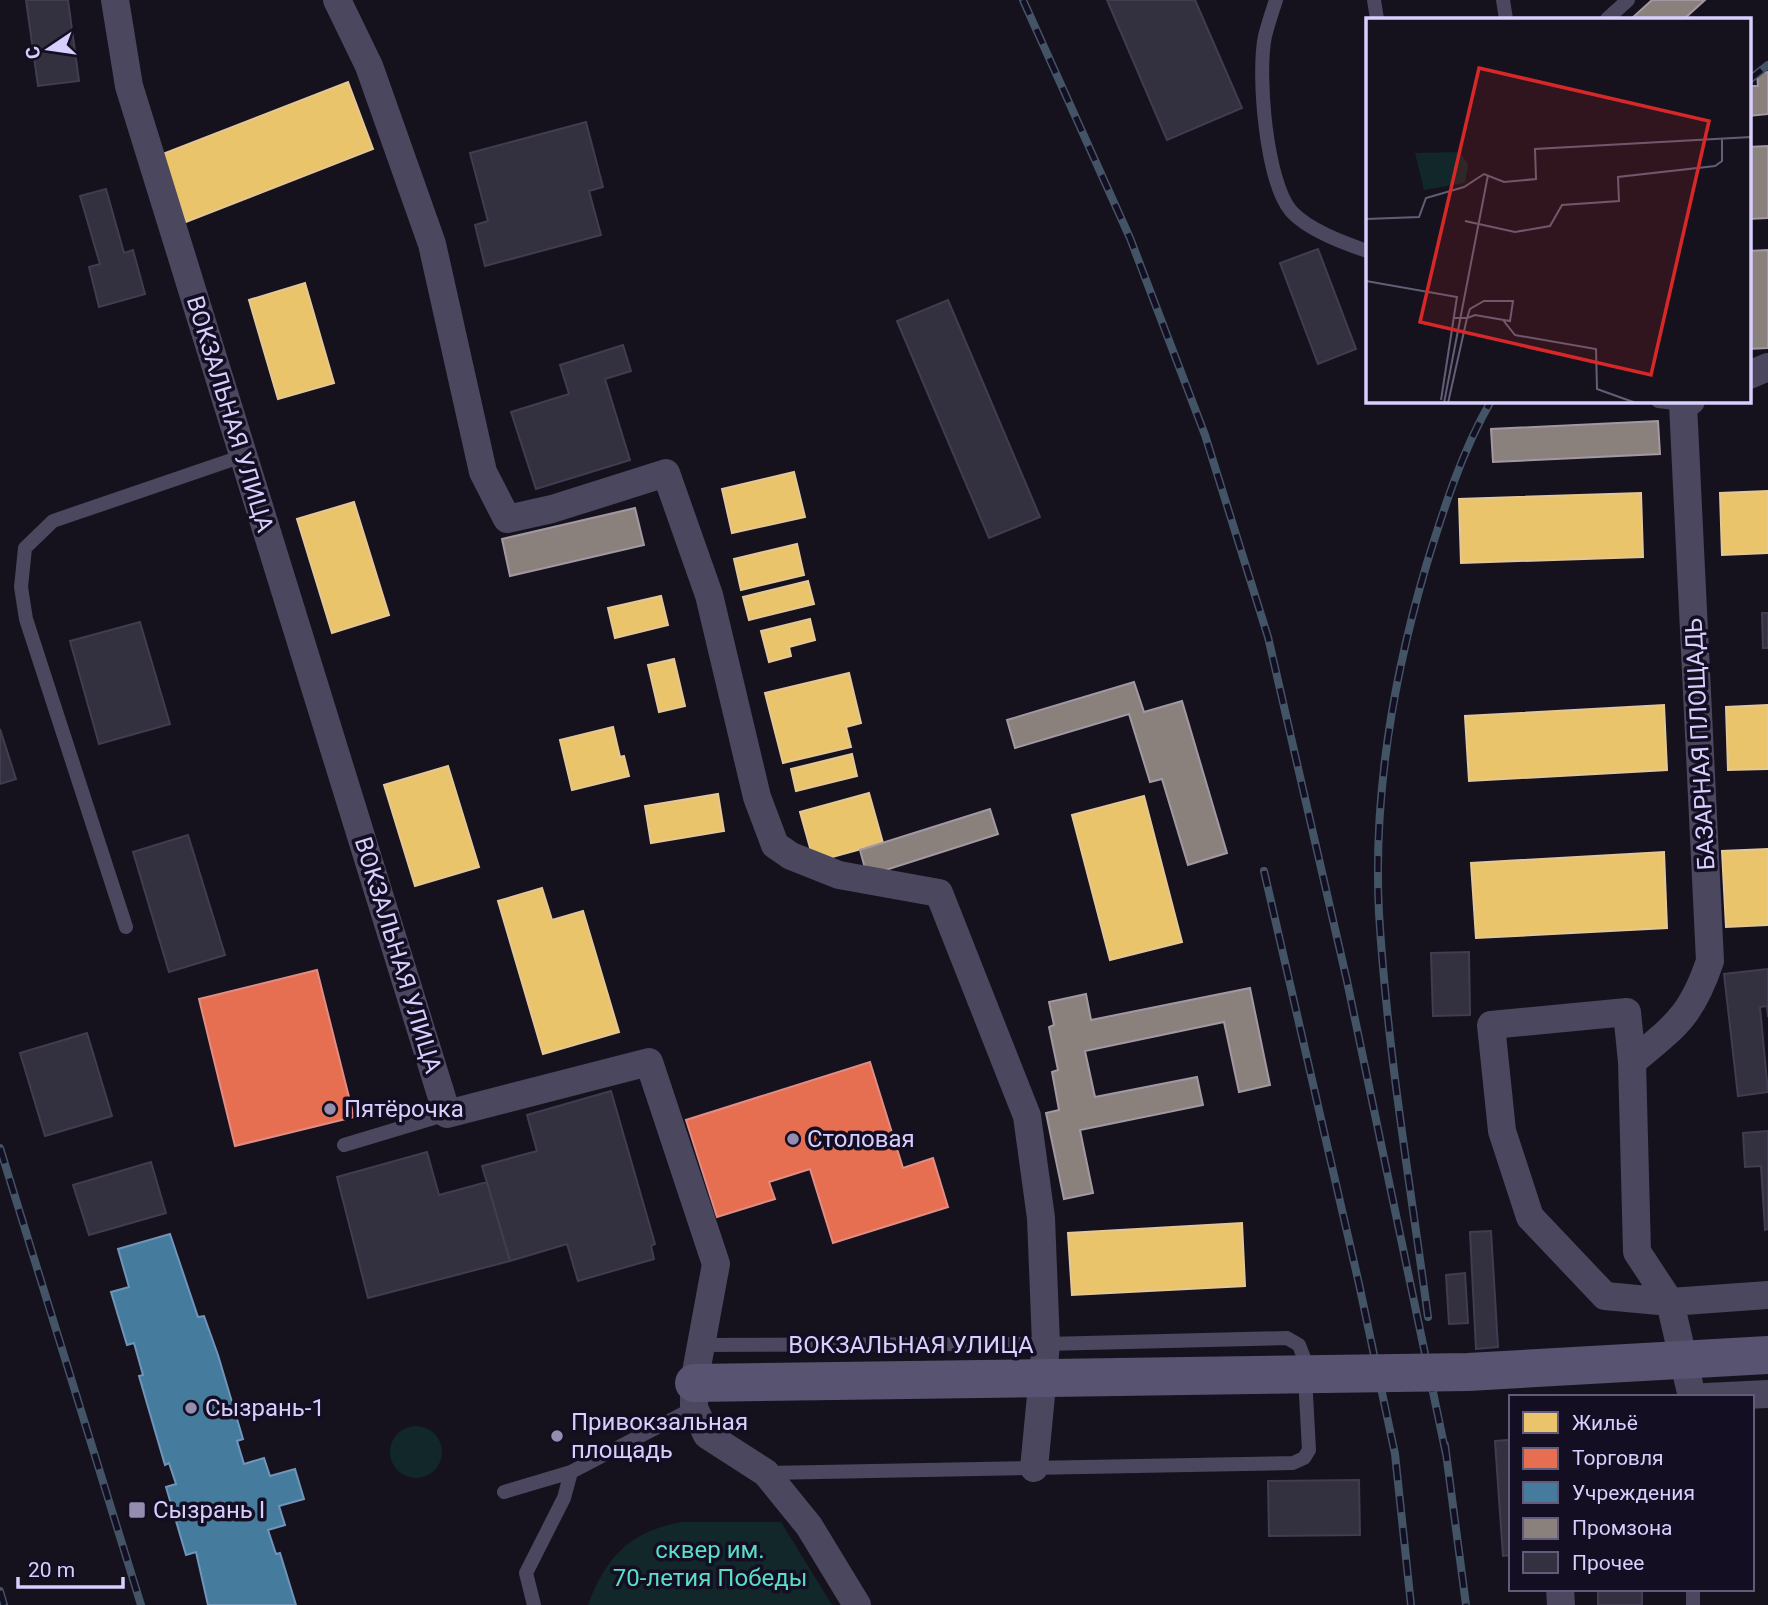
<svg xmlns="http://www.w3.org/2000/svg" width="1768" height="1605" viewBox="0 0 1768 1605" font-family="Roboto,sans-serif">
  <style>
    .green { fill: #122729 }
    .homes { fill: #e9c46a; stroke: #e4c796; stroke-width: 2 }
    .shops { fill: #e76f51; stroke: #e28c85; stroke-width: 2 }
    .public { fill: #457b9d; stroke: #7194ba; stroke-width: 2 }
    .industry { fill: #8a817c; stroke: #a198a3; stroke-width: 2 }
    .building { fill: #33303f; stroke: #423c51; stroke-width: 2 }
    .lines { fill: none; stroke-linecap: round; stroke-linejoin: round }
    .lane { stroke: #4a475e; stroke-width: 14 }
    .street { stroke: #4a475e; stroke-width: 28 }
    .rail-casing { stroke: #435467; stroke-width: 8 }
    .rail { stroke: #130e21; stroke-width: 5; stroke-dasharray: 16; stroke-linecap: butt }
    .secondary-bridge { stroke: #575371; stroke-width: 38 }
    .poi-dot { fill: #948daf; stroke: #130e21; stroke-width: 2.5 }
    .labels { text-anchor: middle; stroke-width: 7; stroke-linejoin: round; paint-order: stroke }
    .street-label { font-size: 24px; fill: #d8cffe; stroke: #130e21 }
    .poi-label { font-size: 24px; fill: #d8cffe; stroke: #130e21; text-anchor: start }
    .park-label { font-size: 24px; fill: #5bddc8; stroke: #130e21 }
    .inset-road { fill: none; stroke: #635e77; stroke-width: 2 }
    .view { fill: #d62828; fill-opacity: 0.15; stroke: #d62828; stroke-width: 3.5 }
    .inset-edge { fill: none; stroke: #d8cffe; stroke-width: 3.5 }
  </style>
  <rect width="100%" height="100%" fill="#15121d"/>
  <path class="green" d="M390 1452a26 26 0 1 1 52 0a26 26 0 1 1-52 0Z
    M 682,1522 L 781,1522 L 832,1605 L 588,1605 C 606,1557 630,1531 682,1522 Z"/>
  <path class="homes" d="M 348,82 L 373,149 L 186,222 L 160,155 Z
    M 305,283 L 334,383 L 278,399 L 249,300 Z
    M 794,472 L 805,517 L 732,533 L 722,489 Z
    M 1768,491 L 1768,553 L 1722,555 L 1720,493 Z
    M 1641,493 L 1643,557 L 1461,563 L 1459,499 Z
    M 354,502 L 389,615 L 332,633 L 297,519 Z
    M 797,544 L 804,575 L 741,590 L 734,559 Z
    M 808,581 L 814,604 L 749,620 L 743,597 Z
    M 661,596 L 668,625 L 615,638 L 608,608 Z
    M 810,619 L 815,640 L 789,647 L 791,656 L 769,662 L 761,631 Z
    M 674,659 L 685,706 L 659,712 L 648,665 Z
    M 849,673 L 861,723 L 846,727 L 851,747 L 783,763 L 765,693 Z
    M 1664,705 L 1667,770 L 1469,781 L 1465,716 Z
    M 1768,705 L 1768,769 L 1728,770 L 1726,707 Z
    M 613,727 L 620,757 L 624,756 L 629,776 L 572,790 L 560,740 Z
    M 852,754 L 857,776 L 796,791 L 791,769 Z
    M 448,766 L 479,867 L 415,886 L 384,785 Z
    M 869,793 L 883,843 L 814,862 L 800,812 Z
    M 718,794 L 724,831 L 651,843 L 645,806 Z
    M 1144,796 L 1182,942 L 1110,960 L 1072,815 Z
    M 1768,849 L 1768,925 L 1726,927 L 1722,851 Z
    M 1664,852 L 1667,928 L 1476,938 L 1471,863 Z
    M 542,888 L 552,920 L 583,911 L 619,1032 L 543,1054 L 498,901 Z
    M 1242,1223 L 1245,1286 L 1072,1295 L 1068,1233 Z"/>
  <path class="shops" d="M 317,970 L 354,1117 L 235,1146 L 199,999 Z
    M 870,1062 L 903,1168 L 933,1158 L 948,1207 L 833,1243 L 810,1169 L 769,1182 L 775,1199 L 717,1217 L 686,1120 Z"/>
  <path class="public" d="M 170,1234 L 198,1317 L 204,1316 L 218,1355 L 243,1439 L 237,1441 L 244,1464 L 264,1458 L 270,1476 L 295,1469 L 304,1499 L 279,1506 L 285,1525 L 268,1530 L 276,1554 L 280,1553 L 296,1605 L 208,1605 L 196,1552 L 186,1555 L 166,1487 L 176,1484 L 169,1463 L 165,1465 L 139,1376 L 143,1375 L 134,1343 L 127,1345 L 111,1292 L 129,1287 L 118,1249 Z"/>
  <path class="industry" d="M 1652,0 L 1705,0 L 1684,19 L 1631,19 Z
    M 1768,72 L 1768,114 L 1749,116 L 1749,86 L 1758,86 L 1757,73 Z
    M 1768,146 L 1768,218 L 1749,219 L 1749,147 Z
    M 1768,250 L 1768,348 L 1749,349 L 1749,251 Z
    M 1658,421 L 1660,454 L 1493,462 L 1491,429 Z
    M 635,508 L 644,545 L 510,576 L 502,539 Z
    M 1134,682 L 1144,712 L 1182,701 L 1227,853 L 1188,865 L 1162,779 L 1150,782 L 1129,714 L 1015,748 L 1007,720 Z
    M 990,809 L 998,834 L 867,876 L 860,850 Z
    M 1250,988 L 1270,1085 L 1239,1092 L 1224,1022 L 1085,1051 L 1095,1097 L 1197,1077 L 1203,1105 L 1080,1130 L 1093,1193 L 1064,1199 L 1046,1113 L 1059,1110 L 1052,1072 L 1058,1070 L 1049,1027 L 1054,1025 L 1049,1002 L 1086,994 L 1091,1020 Z"/>
  <path class="building" d="M 26,0 L 68,0 L 79,81 L 38,86 Z
    M 1107,0 L 1195,0 L 1242,108 L 1167,140 Z
    M 586,122 L 603,187 L 589,191 L 601,235 L 485,266 L 475,225 L 488,221 L 470,153 Z
    M 106,189 L 124,253 L 133,250 L 145,294 L 99,307 L 89,267 L 100,264 L 80,196 Z
    M 1318,249 L 1356,349 L 1318,364 L 1280,263 Z
    M 948,300 L 1040,517 L 989,538 L 897,321 Z
    M 623,345 L 631,371 L 605,379 L 630,460 L 536,489 L 511,412 L 569,394 L 560,365 Z
    M 1762,613 L 1768,613 L 1768,648 L 1763,648 Z
    M 140,622 L 170,724 L 99,744 L 70,641 Z
    M 0,729 L 16,779 L 0,784 Z
    M 188,835 L 225,955 L 169,972 L 133,852 Z
    M 1469,952 L 1470,1015 L 1433,1016 L 1431,953 Z
    M 1768,969 L 1768,1017 L 1767,1006 L 1760,1007 L 1768,1092 L 1738,1096 L 1724,974 Z
    M 87,1033 L 112,1116 L 45,1136 L 20,1053 Z
    M 611,1091 L 655,1244 L 651,1246 L 654,1259 L 578,1281 L 567,1244 L 510,1261 L 482,1166 L 537,1151 L 527,1115 Z
    M 1768,1131 L 1768,1229 L 1765,1230 L 1761,1166 L 1745,1167 L 1743,1133 Z
    M 427,1152 L 439,1195 L 487,1182 L 510,1261 L 368,1298 L 337,1177 Z
    M 151,1162 L 166,1213 L 89,1235 L 73,1185 Z
    M 1491,1231 L 1498,1347 L 1476,1349 L 1470,1232 Z
    M 1465,1273 L 1468,1323 L 1449,1324 L 1446,1275 Z
    M 1508,1440 L 1511,1440 L 1511,1555 L 1503,1556 L 1495,1441 Z
    M 1359,1480 L 1360,1535 L 1269,1536 L 1268,1481 Z
    M 1598,1589 L 1642,1589 L 1642,1605 L 1598,1605 Z"/>
  <g class="lines">
    <path class="lane" d="M 1276,0 C 1272,12 1268,24 1265,36 C 1257,74 1266,181 1291,211 C 1308,230 1344,243 1367,251
      M 1374,0 L 1377,19
      M 1503,0 L 1506,19
      M 1607,19 L 1628,0
      M 1658,401 L 1683,404
      M 126,927 L 26,619 L 21,587 L 25,548 L 53,521 L 243,456
      M 344,1145 L 447,1114
      M 700,1345 L 1046,1344 L 1287,1338 L 1299,1345 L 1304,1358 L 1309,1450 L 1304,1458 L 1293,1463 L 767,1473
      M 504,1492 L 571,1472 L 694,1408
      M 1693,1589 L 1693,1605
      M 534,1605 L 526,1573 L 564,1498 L 571,1472"/>
    <path class="street" d="M 115,0 L 129,86 L 447,1114 L 649,1062 L 716,1264 L 694,1383 L 694,1408 L 707,1435 L 766,1473 L 809,1526 L 857,1605
      M 337,0 L 369,66 L 432,244 L 483,472 L 507,519 L 552,509 L 666,473 L 709,595 L 757,797 L 775,845 L 791,856 L 839,875 L 939,893 L 1027,1116 L 1041,1218 L 1046,1344 L 1034,1468
      M 1749,375 L 1768,367
      M 1632,1062 C 1675,1026 1691,1017 1710,961 L 1683,404 L 1691,401
      M 1692,1397 L 1670,1302 L 1605,1296 L 1530,1217 L 1502,1131 L 1491,1025 L 1627,1012 L 1632,1062 L 1637,1252 L 1670,1302 L 1768,1295
      M 1706,1397 L 1768,1394
      M 1560,1589 L 1561,1605"/>
    <g class="rail-casing">
      <path id="rail" d="M 1023,0 L 1130,238 L 1205,435 L 1268,637 L 1347,981 L 1446,1454
        M 1749,80 L 1768,65
        M 1264,871 L 1359,1284 L 1395,1454 L 1411,1605
        M 0,1148 L 141,1605
        M 1428,1317 C 1410,1183 1387,1048 1379,913 C 1373,796 1394,674 1427,563 C 1444,508 1462,451 1491,401
        M 1445,1445 L 1466,1605
        M 0,1591 L 4,1605"/>
    </g>
    <use href="#rail" class="rail"/>
    <path class="secondary-bridge" d="M 694,1383 L 1468,1372 L 1768,1355"/>
  </g>
  <g class="poi-dot">
    <circle cx="330" cy="1109" r="7"/>
    <circle cx="793" cy="1139" r="7"/>
    <circle cx="191" cy="1408" r="7"/>
    <circle cx="557" cy="1436" r="7"/>
    <rect x="128" y="1501" width="18" height="18" rx="3.5"/>
  </g>
  <g class="labels">
    <g class="street-label">
      <text transform="translate(230 414) rotate(73)" y="8">ВОКЗАЛЬНАЯ УЛИЦА</text>
      <text transform="translate(1700 744) rotate(-93)" y="8">БАЗАРНАЯ ПЛОЩАДЬ</text>
      <text transform="translate(398 955) rotate(73)" y="8">ВОКЗАЛЬНАЯ УЛИЦА</text>
      <text x="911" y="1353">ВОКЗАЛЬНАЯ УЛИЦА</text>
    </g>
    <g class="poi-label">
      <text x="344" y="1117">Пятёрочка</text>
      <text x="807" y="1147">Столовая</text>
      <text x="205" y="1416">Сызрань-1</text>
      <text x="571" y="1430">Привокзальная<tspan x="571" dy="28">площадь</tspan></text>
      <text x="153" y="1518">Сызрань I</text>
    </g>
    <g class="park-label">
      <text x="710" y="1558">сквер им.<tspan x="710" dy="28">70-летия Победы</tspan></text>
    </g>
  </g>
  <g transform="translate(1366 18)">
    <rect width="385" height="385" fill="#15121d"/>
    <path d="M 93,134 L 102,146 L 99,165 L 58,172 L 49,135 Z" fill="#122729"/>
    <path class="inset-road" d="M 0,201 L 53,199 L 60,180 L 98,169 L 118,156 L 138,164 L 170,161 L 169,131 L 385,119M 99,203 L 149,214 L 184,208 L 196,187 L 253,183 L 252,159 L 349,148 L 356,143 L 356,121M 0,263 L 91,279 L 75,382M 137,302 L 149,317 L 230,331 L 231,371 L 270,385M 78,385 L 122,157M 82,385 L 101,300 L 109,297 L 144,303 L 147,283 L 118,283 L 104,291 L 101,300 L 87,300"/>
    <path class="view" d="M 113,50 L 343,103 L 285,357 L 54,304 Z"/>
    <rect width="385" height="385" class="inset-edge"/>
  </g>
  <rect x="1509" y="1395" width="245" height="196" fill="#130e21" stroke="#625b79" stroke-width="2"/>
  <rect x="1523" y="1412" width="35" height="21" fill="#e9c46a" stroke="#625b79" stroke-width="2"/>
  <text x="1572" y="1430" font-size="21" fill="#d8cffe">Жильё</text>
  <rect x="1523" y="1448" width="35" height="21" fill="#e76f51" stroke="#625b79" stroke-width="2"/>
  <text x="1572" y="1465" font-size="21" fill="#d8cffe">Торговля</text>
  <rect x="1523" y="1482" width="35" height="21" fill="#457b9d" stroke="#625b79" stroke-width="2"/>
  <text x="1572" y="1500" font-size="21" fill="#d8cffe">Учреждения</text>
  <rect x="1523" y="1518" width="35" height="21" fill="#8a817c" stroke="#625b79" stroke-width="2"/>
  <text x="1572" y="1535" font-size="21" fill="#d8cffe">Промзона</text>
  <rect x="1523" y="1552" width="35" height="21" fill="#33303f" stroke="#625b79" stroke-width="2"/>
  <text x="1572" y="1570" font-size="21" fill="#d8cffe">Прочее</text>
  <g transform="translate(49 49) rotate(257)" stroke="#130e21" stroke-width="5" paint-order="stroke">
  <path d="M0-5L12 26L0 18L-12 26Z" fill="#d8cffe"/>
  <text y="-10" font-size="19" font-weight="bold" text-anchor="middle" fill="#d8cffe">С</text>
  </g>
  <path d="M18 1577v10h105v-10" fill="none" stroke="#d8cffe" stroke-width="3.5"/>
  <text x="28" y="1577" font-size="21" fill="#d8cffe" stroke="#130e21" stroke-width="5" paint-order="stroke">20 m</text>
</svg>
